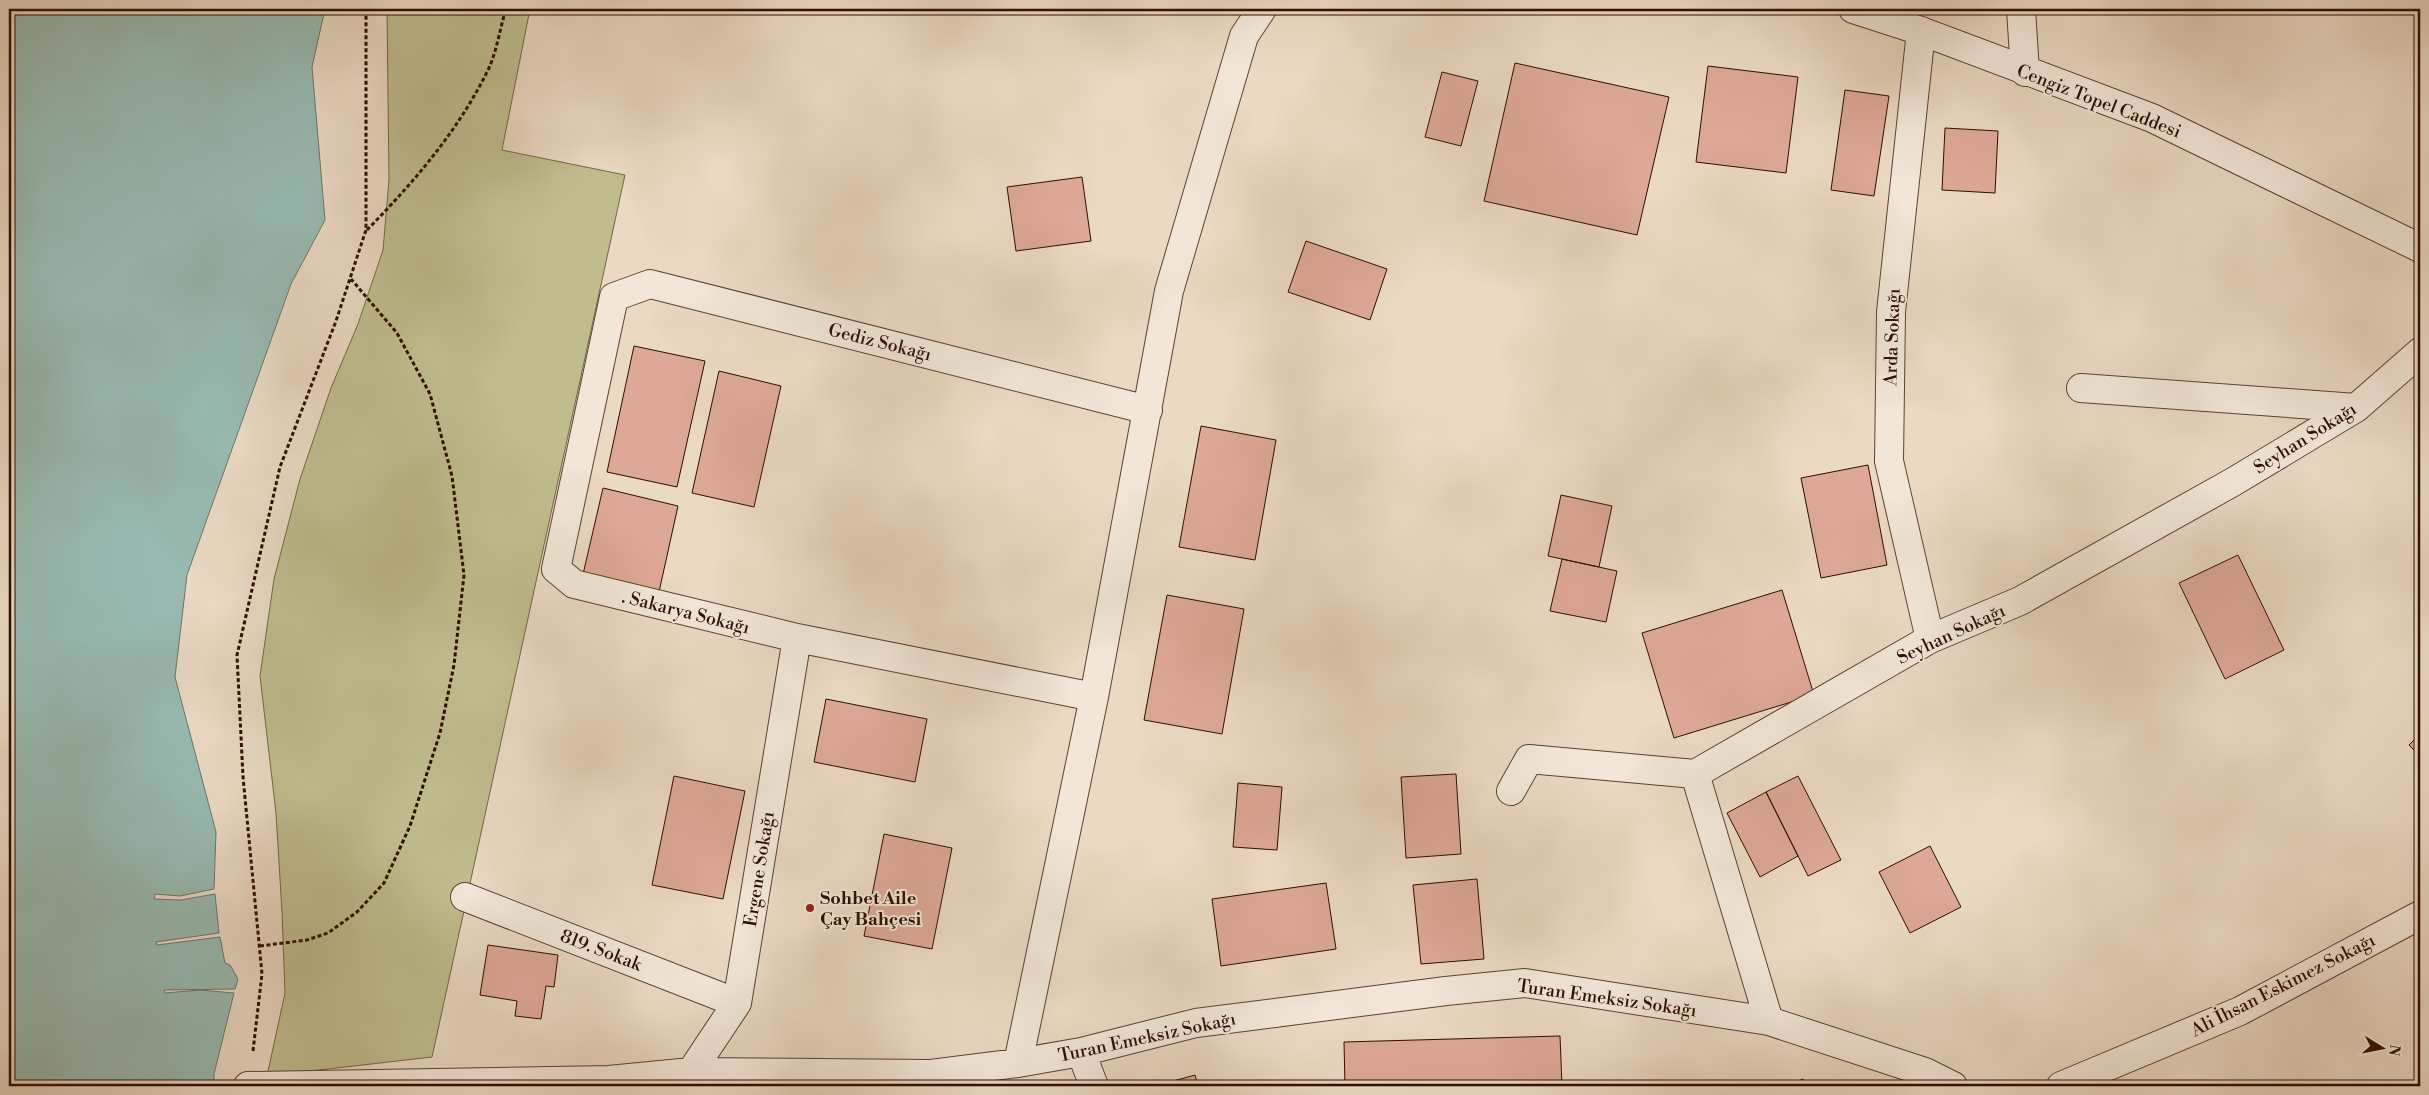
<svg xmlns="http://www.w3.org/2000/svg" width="2429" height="1095" viewBox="0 0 2429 1095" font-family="'Libre Bodoni',serif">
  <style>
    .green { fill: #bfbd8e; stroke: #766548 }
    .water { fill: #98bab2; stroke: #6e756c }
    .building { fill: #dda897; stroke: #2e0d02 }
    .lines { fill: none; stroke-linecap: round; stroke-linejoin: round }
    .minor-casing { stroke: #5d4032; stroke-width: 30 }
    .path { stroke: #2e0d02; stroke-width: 3; stroke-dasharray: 4 2.5; stroke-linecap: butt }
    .minor { stroke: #f1e6d8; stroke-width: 28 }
    .poi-dot { fill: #8f2418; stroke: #f1e6d8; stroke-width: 2 }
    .labels { text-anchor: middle; stroke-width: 4; stroke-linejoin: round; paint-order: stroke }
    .street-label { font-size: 18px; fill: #2e0d02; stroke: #f1e6d8 }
    .poi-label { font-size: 18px; font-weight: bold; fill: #2e0d02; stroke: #f1e6d8; text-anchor: start }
  </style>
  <rect width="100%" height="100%" fill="#ead9c3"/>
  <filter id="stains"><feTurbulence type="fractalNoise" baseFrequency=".004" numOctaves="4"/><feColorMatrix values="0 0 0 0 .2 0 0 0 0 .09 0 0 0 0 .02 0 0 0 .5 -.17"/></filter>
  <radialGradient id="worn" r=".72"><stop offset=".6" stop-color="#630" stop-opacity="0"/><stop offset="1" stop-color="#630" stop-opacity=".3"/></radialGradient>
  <path class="green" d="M 387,9 L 530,9 L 502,150 L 625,175 L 432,1057 L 267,1076 L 285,993 L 282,912 L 276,813 L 260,676 L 274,579 L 300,479 L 331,388 L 358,324 L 383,250 L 389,180 Z"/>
  <path class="water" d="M 9,9 L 325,9 L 312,67 L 325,220 L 291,284 L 187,575 L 175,677 L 216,832 L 214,889 L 180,896 L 155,894 L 154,899 L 181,900 L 215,894 L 219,933 L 156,942 L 157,945 L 220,937 L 225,963 L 230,965 L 238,979 L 235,989 L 164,990 L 165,993 L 200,990 L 234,993 L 214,1074 L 214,1086 L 9,1086 Z"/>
  <path class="building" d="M 1515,63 L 1669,97 L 1637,235 L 1484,201 Z
    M 1708,66 L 1798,77 L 1786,173 L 1696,162 Z
    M 1442,72 L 1478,81 L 1461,146 L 1425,137 Z
    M 1845,90 L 1889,96 L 1874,196 L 1831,190 Z
    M 1945,128 L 1998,131 L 1995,193 L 1942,190 Z
    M 1082,177 L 1091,241 L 1016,251 L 1007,187 Z
    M 1306,241 L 1387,269 L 1370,320 L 1288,292 Z
    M 634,346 L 705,361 L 677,487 L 607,472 Z
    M 719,371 L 781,386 L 754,507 L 692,493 Z
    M 1201,426 L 1276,440 L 1255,560 L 1179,547 Z
    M 1868,465 L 1887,565 L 1821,578 L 1801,478 Z
    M 603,488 L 678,506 L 657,601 L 581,583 Z
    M 1561,495 L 1612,506 L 1599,567 L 1548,556 Z
    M 2238,555 L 2284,650 L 2225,679 L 2179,583 Z
    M 1562,559 L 1617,571 L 1606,622 L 1550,611 Z
    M 1782,590 L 1814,695 L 1674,738 L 1642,633 Z
    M 1167,595 L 1244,609 L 1222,734 L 1144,720 Z
    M 826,699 L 927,719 L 915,782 L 814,762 Z
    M 2420,734 L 2420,756 L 2409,745 Z
    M 1456,774 L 1461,854 L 1406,858 L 1401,777 Z
    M 674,776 L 745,791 L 723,899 L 652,885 Z
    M 1798,776 L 1841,860 L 1808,876 L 1766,792 Z
    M 1238,783 L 1282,787 L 1277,850 L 1233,847 Z
    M 1766,792 L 1798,856 L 1760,877 L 1727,813 Z
    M 884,834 L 952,848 L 932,949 L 864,936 Z
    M 1930,846 L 1961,907 L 1910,933 L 1879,872 Z
    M 1477,879 L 1484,959 L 1421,964 L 1413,885 Z
    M 1326,883 L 1336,949 L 1221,966 L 1212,899 Z
    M 488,945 L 558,955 L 554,987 L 546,986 L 541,1019 L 515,1016 L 517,1001 L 480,995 Z
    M 1560,1036 L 1562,1086 L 1345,1086 L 1344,1042 Z
    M 1195,1075 L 1198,1086 L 1155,1086 Z
    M 1803,1079 L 1806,1086 L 1786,1086 Z"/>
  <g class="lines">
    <g class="minor-casing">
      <path id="minor" d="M 1853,9 L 1921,31 L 2152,118 L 2420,248
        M 2021,9 L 2025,72
        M 1921,31 L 1891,312 L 1889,461 L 1930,639
        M 2081,388 L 2356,408
        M 1094,697 L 797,638 L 574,584 L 556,569 L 614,297 L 650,284 L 1148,410
        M 1511,791 L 1529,759 L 1695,774
        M 465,897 L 737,1003
        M 1769,1021 L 1695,774 L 1930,639 L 2020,601 L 2233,482 L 2356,408 L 2420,352
        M 1081,1052 L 1094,1086
        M 1018,1063 L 1094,697 L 1169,291 L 1244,36 L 1262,9
        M 691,1085 L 691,1072 L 737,1003 L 797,638
        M 248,1086 L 609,1080 L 691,1072 L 931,1074 L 1018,1063 L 1081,1052 L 1196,1023 L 1446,991 L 1525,983 L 1769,1021 L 1925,1072 L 1953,1086
        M 2061,1086 L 2240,1011 L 2420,915"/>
    </g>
    <path class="path" d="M 367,230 C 414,182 459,130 489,68 C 497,50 500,28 506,9
      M 260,946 L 307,940 L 328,933 L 357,912 L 384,883 L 410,826 L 440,733 L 454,665 L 464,575 L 452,476 L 430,394 L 397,333 L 351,279
      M 253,1051 L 262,974 L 243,777 L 237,655 L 280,467 L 336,321 L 366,230 L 366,9"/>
    <use href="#minor" class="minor"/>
  </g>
  <circle class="poi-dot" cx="810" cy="908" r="5"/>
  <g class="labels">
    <g class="street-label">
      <text transform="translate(2099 101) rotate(21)" y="6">Cengiz Topel Caddesi</text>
      <text transform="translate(1892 337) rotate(-88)" y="6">Arda Sokağı</text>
      <text transform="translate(880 342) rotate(14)" y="6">Gediz Sokağı</text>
      <text transform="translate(2305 438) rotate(-32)" y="6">Seyhan Sokağı</text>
      <text transform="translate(686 612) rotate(14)" y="6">. Sakarya Sokağı</text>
      <text transform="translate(1951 634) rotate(-25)" y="6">Seyhan Sokağı</text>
      <text transform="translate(759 869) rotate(-81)" y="6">Ergene Sokağı</text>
      <text transform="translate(601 950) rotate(21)" y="6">819. Sokak</text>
      <text transform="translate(2283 985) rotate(-27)" y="6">Ali İhsan Eskimez Sokağı</text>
      <text transform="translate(1607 998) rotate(8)" y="6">Turan Emeksiz Sokağı</text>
      <text transform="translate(1147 1037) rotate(-12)" y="6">Turan Emeksiz Sokağı</text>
    </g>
    <g class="poi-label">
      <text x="820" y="904">Sohbet Aile<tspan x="820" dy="21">Çay Bahçesi</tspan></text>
    </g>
  </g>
  <rect width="2429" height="1095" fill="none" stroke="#ead9c3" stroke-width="30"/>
  <rect x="10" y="10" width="2409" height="1075" fill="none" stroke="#2e0d02" stroke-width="2.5"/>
  <rect x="15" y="15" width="2399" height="1065" fill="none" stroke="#2e0d02"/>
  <g transform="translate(2382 1048) rotate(100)" stroke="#f1e6d8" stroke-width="4" paint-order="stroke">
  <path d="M0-4L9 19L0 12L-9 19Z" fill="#2e0d02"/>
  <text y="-8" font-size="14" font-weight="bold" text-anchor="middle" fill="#2e0d02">N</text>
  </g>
  <rect width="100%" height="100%" filter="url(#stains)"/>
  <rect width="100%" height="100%" fill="url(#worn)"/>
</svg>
